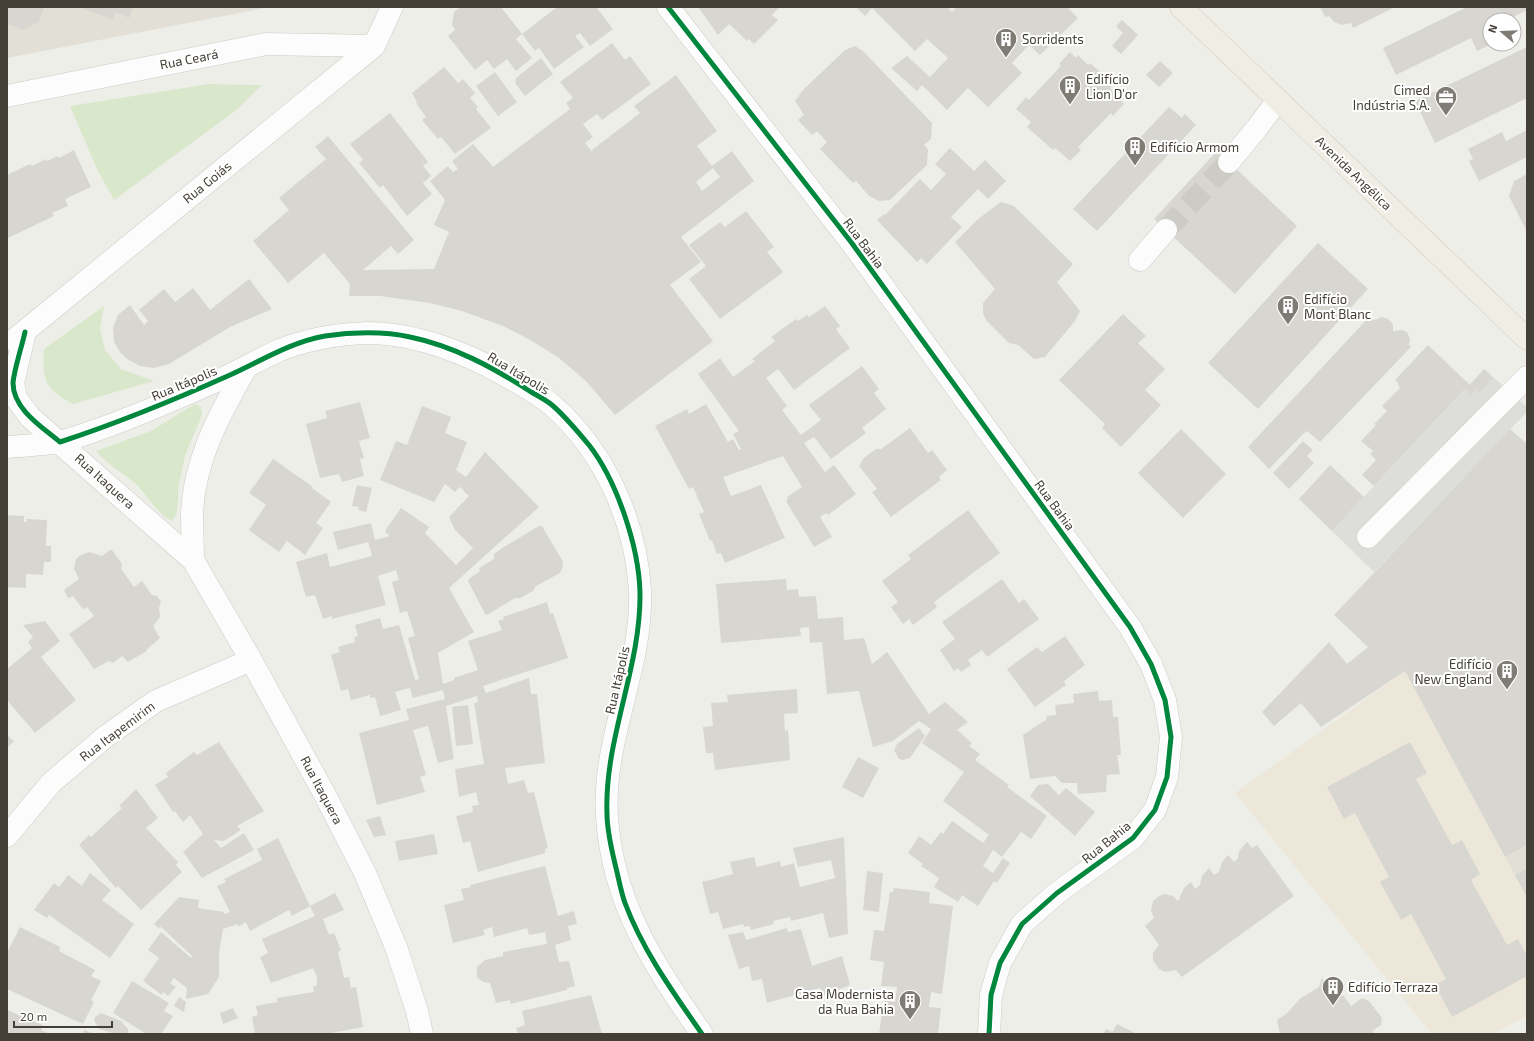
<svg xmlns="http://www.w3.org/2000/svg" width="1534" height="1041" viewBox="0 0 1534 1041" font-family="'Exo 2',sans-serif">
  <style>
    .residential { fill: #e2e0d6 }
    .commercial { fill: #ede7da }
    .green { fill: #d9e7cb }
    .parking { fill: #ddddd9 }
    .building { fill: #d8d6d1; fill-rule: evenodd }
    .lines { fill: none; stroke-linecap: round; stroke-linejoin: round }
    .minor-tunnel { stroke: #cccbc5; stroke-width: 22; stroke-dasharray: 22 11; stroke-linecap: butt }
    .minor-casing { stroke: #cccbc6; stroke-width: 23 }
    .major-casing { stroke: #cfcab8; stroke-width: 23 }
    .minor { stroke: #fcfcfc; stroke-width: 22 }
    .major { stroke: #efede4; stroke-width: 22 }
    .cycleway-casing { stroke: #fff; stroke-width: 8 }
    .cycleway { stroke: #00873e; stroke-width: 5 }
    .labels { text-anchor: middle; stroke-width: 4; stroke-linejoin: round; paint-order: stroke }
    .poi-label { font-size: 13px; fill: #433f36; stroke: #fff; text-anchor: start }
    .street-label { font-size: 13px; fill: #433f36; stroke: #fff }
  </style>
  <rect width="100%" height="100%" fill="#eeeee9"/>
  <path class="residential" d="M 7,7 L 270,7 L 7,58 Z
    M 1527,845 L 1527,898 L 1505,857 Z"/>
  <path class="commercial" d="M 1405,671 L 1527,898 L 1527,1016 L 1493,1034 L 1432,1034 L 1235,793 Z"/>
  <path class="green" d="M 209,84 L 262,85 L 239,108 L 114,200 L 97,169 L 70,106 Z
    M 104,306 L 100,329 L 105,350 L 121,369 L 154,381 L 73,404 C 45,390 42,380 44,349 Z
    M 195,404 L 201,407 L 202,415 L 185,456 L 179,484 L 177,513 L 172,521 C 158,515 148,497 137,485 C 124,473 107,465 96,451 L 151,431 Z"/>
  <path class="parking" d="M 1484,369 L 1527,407 L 1527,412 L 1374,572 L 1332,531 Z"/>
  <path class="building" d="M 7,7 L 44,7 L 44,8 L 39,22 L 23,30 L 7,24 Z
    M 80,7 L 133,7 L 129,18 L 115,12 L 113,20 Z
    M 461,7 L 501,7 L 522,34 L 516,39 L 532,58 L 516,71 L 507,59 L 494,69 L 487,60 L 475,70 L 448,36 L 455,30 L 452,25 L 454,12 Z
    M 557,7 L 596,7 L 613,29 L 590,46 L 580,33 L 575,36 L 584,47 L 554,69 L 539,48 L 535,51 L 522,34 Z
    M 698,7 L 780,7 L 772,15 L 778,20 L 754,44 L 749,39 L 747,41 L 729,24 L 718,35 Z
    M 856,7 L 947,7 L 952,12 L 957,7 L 1067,7 L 1078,18 L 1040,55 L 1029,45 L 1012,63 L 1022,73 L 988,107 L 968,88 L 947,110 L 922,85 L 917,91 L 891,68 L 907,56 L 930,77 L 948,58 L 927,39 L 915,51 L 872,8 L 865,16 Z
    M 1320,7 L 1395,7 L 1353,28 L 1351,23 L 1341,25 L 1334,22 L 1329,16 L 1325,17 Z
    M 1467,7 L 1527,7 L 1527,10 L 1507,20 L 1490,20 L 1490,45 L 1477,51 L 1471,38 L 1396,75 L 1383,48 Z
    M 1122,20 L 1138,35 L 1121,54 L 1112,46 L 1123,33 L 1116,26 Z
    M 612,43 L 625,60 L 630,56 L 651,84 L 602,120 L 597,114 L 583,124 L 593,137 L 585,143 L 593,153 L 592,150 L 640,113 L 634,106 L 676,75 L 717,131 L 697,146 L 712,166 L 732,151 L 754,181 L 681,237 L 701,262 L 670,285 L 713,341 L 615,415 L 586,381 L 559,358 L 532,341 L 503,326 L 462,311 L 430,303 L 380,296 L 349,296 L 350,284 L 324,253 L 288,283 L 253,241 L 289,210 L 279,198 L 326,159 L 315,147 L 328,136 L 414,240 L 398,254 L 391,246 L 363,270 L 434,269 L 449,232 L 434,225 L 445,200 L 430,181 L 448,166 L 453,172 L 458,169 L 452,161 L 473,144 L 493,167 L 570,109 L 566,103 L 573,98 L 560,82 ZM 713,168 L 720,177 L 702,191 L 696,182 Z
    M 855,46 L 863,51 L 932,123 L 931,139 L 924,145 L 928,149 L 927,165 L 890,200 L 879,201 L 869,196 L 856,181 L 853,183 L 820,149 L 827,142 L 817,131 L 812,135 L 798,120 L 804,115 L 795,101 L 803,90 L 845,50 Z
    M 1527,47 L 1527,98 L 1435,143 L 1415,101 Z
    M 1070,52 L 1076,58 L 1078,55 L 1088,65 L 1090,63 L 1113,84 L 1110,88 L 1121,98 L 1120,99 L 1124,104 L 1113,116 L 1111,113 L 1078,147 L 1081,150 L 1070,161 L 1055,148 L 1053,150 L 1027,127 L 1031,122 L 1016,109 L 1026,97 L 1029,100 L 1061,66 L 1059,64 Z
    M 541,58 L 553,74 L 525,96 L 515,83 L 516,78 Z
    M 1160,61 L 1173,73 L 1159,87 L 1146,75 Z
    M 444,67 L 458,83 L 463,79 L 475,93 L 470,98 L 478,107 L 476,109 L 491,128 L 455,154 L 441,137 L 438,139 L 422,120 L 426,117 L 416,103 L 417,102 L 412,93 Z
    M 495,72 L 517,102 L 498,116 L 476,86 Z
    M 1169,107 L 1182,118 L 1185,114 L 1196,125 L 1097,231 L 1073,209 Z
    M 390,113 L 428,162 L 423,166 L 431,176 L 423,183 L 432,194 L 407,216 L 383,185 L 380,188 L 359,163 L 363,160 L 350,144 Z
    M 1527,130 L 1527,157 L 1479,181 L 1469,161 L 1473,159 L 1468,149 L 1502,132 L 1506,141 Z
    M 950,148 L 974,171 L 985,160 L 1006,181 L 988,199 L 978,189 L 951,217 L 962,227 L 927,264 L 921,258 L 917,262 L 877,220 L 884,214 L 885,215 L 920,179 L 931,190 L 946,174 L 935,164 Z
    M 74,150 L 91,187 L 65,199 L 68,206 L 52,213 L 54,216 L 8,238 L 7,175 L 30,164 L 32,166 L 46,159 L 47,161 L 58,156 L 59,158 Z
    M 1217,151 L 1297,226 L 1235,294 L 1154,219 Z
    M 1527,174 L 1527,232 L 1509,196 L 1514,181 Z
    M 1001,202 L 1014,206 L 1073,264 L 1057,282 L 1080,311 L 1075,321 L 1045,357 L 1034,359 L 1018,345 L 1009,343 L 986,320 L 983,313 L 983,303 L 995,289 L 955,242 L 978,219 Z
    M 746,211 L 774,247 L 767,252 L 783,272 L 720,319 L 689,279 L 706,266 L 689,245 L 720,222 L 725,227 Z
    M 1318,243 L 1368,289 L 1258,409 L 1208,363 Z
    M 249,279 L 272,309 L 230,327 L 169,364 L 154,368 L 140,366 L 127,359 L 120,352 L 114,342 L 113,328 L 118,315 L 130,305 L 144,325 L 148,321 L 139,310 L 164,289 L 175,302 L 193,288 L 210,310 Z
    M 825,306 L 840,326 L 836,329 L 850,348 L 794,390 L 778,369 L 766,378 L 787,406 L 782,410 L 801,435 L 821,420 L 809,405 L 862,366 L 879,389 L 874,393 L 886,409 L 862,428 L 866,433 L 831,459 L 814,437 L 804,443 L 825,472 L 834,465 L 856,494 L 828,515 L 826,513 L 820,517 L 832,537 L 814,547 L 786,501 L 788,499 L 787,497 L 802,487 L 783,456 L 723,477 L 731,496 L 761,485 L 785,538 L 725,563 L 721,553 L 717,554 L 712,540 L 710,541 L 699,514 L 704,512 L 693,487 L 689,489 L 655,426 L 687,409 L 689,414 L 706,404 L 728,442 L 733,439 L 739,450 L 741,449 L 733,434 L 739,431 L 698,374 L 720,358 L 733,377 L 755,361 L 752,359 L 775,341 L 771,337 L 796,319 L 798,321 L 807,315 L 809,317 Z
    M 1123,314 L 1146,336 L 1138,343 L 1165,369 L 1145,390 L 1161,405 L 1121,447 L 1102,428 L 1105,424 L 1059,380 Z
    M 1370,316 L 1374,320 L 1382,317 L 1388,319 L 1393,324 L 1393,331 L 1401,330 L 1407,332 L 1410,339 L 1409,345 L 1411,347 L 1320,442 L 1307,431 L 1304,433 L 1269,469 L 1248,447 Z
    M 1428,345 L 1470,385 L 1484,369 L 1493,378 L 1479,393 L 1476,390 L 1471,395 L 1465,389 L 1374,486 L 1362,475 L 1376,460 L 1370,454 L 1373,451 L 1361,441 L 1376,425 L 1374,424 L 1387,411 L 1382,406 L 1400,388 L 1398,385 L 1399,384 L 1395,380 Z
    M 360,402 L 370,438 L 359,441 L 364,458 L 360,459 L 364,476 L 342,482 L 339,474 L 320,478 L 306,424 L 327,418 L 325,411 Z
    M 422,406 L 451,417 L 445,433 L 467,442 L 456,470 L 466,477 L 485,452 L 539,507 L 449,588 L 474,632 L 438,653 L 443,684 L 454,680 L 454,678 L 478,670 L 468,641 L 502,630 L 498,621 L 504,619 L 503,617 L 547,602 L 550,614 L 553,613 L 568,658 L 483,686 L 486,693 L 529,678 L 531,694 L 537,694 L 545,763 L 505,768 L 508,784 L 524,780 L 528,793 L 534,792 L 548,848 L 545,849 L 545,853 L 478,872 L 470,841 L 463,843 L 456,816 L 473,812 L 472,806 L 479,805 L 476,792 L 459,797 L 455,769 L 484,764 L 474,703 L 478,702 L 477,696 L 446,706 L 454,759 L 438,763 L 428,726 L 413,730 L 426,775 L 420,777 L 425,792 L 377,805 L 359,733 L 409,720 L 406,709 L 445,699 L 443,690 L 413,698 L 410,688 L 395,692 L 401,710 L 380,716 L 375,697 L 370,698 L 370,695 L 351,700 L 348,689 L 341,691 L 331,655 L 340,652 L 338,647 L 355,642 L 354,637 L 358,636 L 355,625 L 380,618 L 383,629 L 399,625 L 415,680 L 419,679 L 408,638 L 415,636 L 407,611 L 400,613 L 392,582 L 399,580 L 396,570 L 378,576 L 386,605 L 332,619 L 332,616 L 323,619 L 315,595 L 306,597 L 296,562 L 327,553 L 330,567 L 372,556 L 368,542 L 338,550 L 333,532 L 371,523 L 375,540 L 390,536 L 385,532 L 387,528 L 401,508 L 429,527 L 425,533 L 456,565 L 473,548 L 455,530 L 449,517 L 469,496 L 463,491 L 464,490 L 459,487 L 455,492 L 445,484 L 434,502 L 380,480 L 396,441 L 407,445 Z
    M 910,428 L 928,453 L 932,450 L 947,470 L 939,477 L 941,480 L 891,517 L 872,492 L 877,489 L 859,466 L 864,458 L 876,449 L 881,449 Z
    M 1181,429 L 1226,474 L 1183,518 L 1138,473 Z
    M 1510,429 L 1527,444 L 1527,845 L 1505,857 L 1405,671 L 1321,727 L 1301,703 L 1274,726 L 1262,712 L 1329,642 L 1347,664 L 1368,647 L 1334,615 Z
    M 1303,441 L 1313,450 L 1307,456 L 1314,463 L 1289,489 L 1273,473 Z
    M 273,459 L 313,487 L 312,488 L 331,502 L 316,523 L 323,528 L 305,555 L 287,541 L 279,552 L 249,530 L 266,505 L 249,493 Z
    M 1330,465 L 1364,497 L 1332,531 L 1299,499 Z
    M 357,485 L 372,488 L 366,512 L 358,510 L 359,507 L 352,506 Z
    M 968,510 L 1000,553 L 934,602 L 937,607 L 913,625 L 909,619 L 903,624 L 891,607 L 898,602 L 882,581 L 911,559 L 908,555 Z
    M 7,515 L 24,516 L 24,522 L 27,522 L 26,519 L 47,520 L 46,546 L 51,546 L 51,562 L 44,562 L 43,575 L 26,574 L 26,588 L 7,587 Z
    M 539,526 L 542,526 L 562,560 L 563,566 L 560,573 L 536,586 L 533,591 L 520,598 L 515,598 L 487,615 L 485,614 L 468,581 L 469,579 L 480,571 L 479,568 L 494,559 L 494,554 L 502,548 Z
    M 110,550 L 112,550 L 122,564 L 121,569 L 134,587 L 142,581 L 152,595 L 157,596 L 161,602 L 159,608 L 160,617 L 153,626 L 160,638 L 146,650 L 147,651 L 128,662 L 122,656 L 113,663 L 109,661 L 94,669 L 69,634 L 94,616 L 87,607 L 84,609 L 82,608 L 73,596 L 68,598 L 64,590 L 79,579 L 74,569 L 76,559 L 79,556 L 89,552 L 102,556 Z
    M 786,579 L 787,590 L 798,589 L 799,597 L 816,596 L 818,619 L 843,617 L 844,640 L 864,638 L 872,664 L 887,652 L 929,714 L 945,702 L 968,722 L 957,730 L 972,743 L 969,746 L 980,754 L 975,760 L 1009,785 L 1007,787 L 1047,816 L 1031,839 L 1021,832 L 1002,857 L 993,850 L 983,866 L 993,873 L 1003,858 L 1010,863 L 997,883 L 994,881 L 978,906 L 962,895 L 958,902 L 934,887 L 939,878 L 921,866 L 923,864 L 908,853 L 919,836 L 931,845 L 941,832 L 943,834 L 952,821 L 983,843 L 989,835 L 943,801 L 964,772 L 922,743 L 931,729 L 919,721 L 893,741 L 873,747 L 859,691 L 827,694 L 822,642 L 810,643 L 809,627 L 800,628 L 801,636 L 721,643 L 716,584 Z
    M 1002,579 L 1019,603 L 1024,599 L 1039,619 L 987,657 L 982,650 L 968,660 L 971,665 L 961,672 L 958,668 L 954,671 L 940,650 L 955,639 L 942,622 Z
    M 45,621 L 60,641 L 41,657 L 76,700 L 35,733 L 7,700 L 7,669 L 32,648 L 28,642 L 33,637 L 23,625 Z
    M 1065,636 L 1085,665 L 1064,681 L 1066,685 L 1035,707 L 1007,669 L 1037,647 L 1042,652 Z
    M 797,689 L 798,713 L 784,714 L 785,731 L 788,730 L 790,760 L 715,770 L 713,753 L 706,753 L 703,727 L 713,726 L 711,703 L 728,702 L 727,695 Z
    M 1098,691 L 1099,701 L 1112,700 L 1113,717 L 1118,717 L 1121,755 L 1117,755 L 1120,774 L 1107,775 L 1106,792 L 1078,794 L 1077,783 L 1062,783 L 1055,776 L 1030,779 L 1023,735 L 1047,719 L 1046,716 L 1056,715 L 1055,705 L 1074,703 L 1073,694 Z
    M 468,705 L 473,744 L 456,746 L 452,707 Z
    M 919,728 L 925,736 L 910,758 L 903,760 L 899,759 L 894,750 L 897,744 Z
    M 7,735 L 14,741 L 7,748 Z
    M 219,742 L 264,811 L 237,826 L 241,830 L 224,841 L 214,840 L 221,848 L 244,833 L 254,850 L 202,878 L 183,852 L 203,834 L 190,815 L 183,822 L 175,811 L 173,812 L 155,785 L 168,777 L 166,773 L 194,752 L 197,755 Z
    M 1410,742 L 1427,773 L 1416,779 L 1452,845 L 1462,840 L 1480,874 L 1471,880 L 1507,945 L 1518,939 L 1527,956 L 1527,976 L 1452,1017 L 1435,985 L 1446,979 L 1411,914 L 1401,920 L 1380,882 L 1389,877 L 1355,813 L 1344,819 L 1327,787 Z
    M 858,757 L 879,768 L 863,798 L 842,787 Z
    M 1048,784 L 1059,795 L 1066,788 L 1095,812 L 1075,836 L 1030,796 L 1038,785 Z
    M 136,789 L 158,818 L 146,828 L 178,862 L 176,865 L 182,872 L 141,910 L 118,886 L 116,888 L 79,845 L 89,835 L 91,837 L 122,808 L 119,806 Z
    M 380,816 L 386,835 L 374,837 L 366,820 Z
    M 434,834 L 438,854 L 399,861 L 395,841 Z
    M 844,837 L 848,934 L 829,938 L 823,913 L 791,921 L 790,917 L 773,921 L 774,924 L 751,930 L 750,926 L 744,927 L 743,924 L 723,929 L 718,912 L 710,914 L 702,882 L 733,874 L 730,862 L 754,857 L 757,867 L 780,861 L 781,867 L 794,863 L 800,887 L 835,878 L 831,860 L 798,867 L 793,848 Z
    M 278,838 L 310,906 L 292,916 L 289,910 L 250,931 L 246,922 L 238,927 L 238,924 L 223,929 L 219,953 L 219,977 L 208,994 L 186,999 L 187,988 L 174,978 L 170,983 L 176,987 L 168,996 L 163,992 L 162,995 L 143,981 L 159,958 L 148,950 L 161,932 L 191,958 L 192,956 L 161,927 L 159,928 L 154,924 L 179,897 L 199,900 L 198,908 L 224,912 L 224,914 L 230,912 L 217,886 L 226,882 L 224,879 L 262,860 L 257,849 Z
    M 1247,842 L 1252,848 L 1257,845 L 1294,896 L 1182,977 L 1176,970 L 1165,972 L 1159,969 L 1153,960 L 1153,953 L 1159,945 L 1145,926 L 1154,918 L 1151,911 L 1153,901 L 1159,896 L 1165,894 L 1173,896 L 1178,901 L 1184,888 L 1191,882 L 1195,889 L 1200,885 L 1202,876 L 1209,868 L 1214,875 L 1219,872 L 1222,862 L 1228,855 L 1234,862 L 1238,858 L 1239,851 Z
    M 545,866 L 558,916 L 574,911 L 577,924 L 568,926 L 571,940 L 555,945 L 559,962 L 569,961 L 575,986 L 567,988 L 567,990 L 514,1003 L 510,1004 L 510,1000 L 496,1003 L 490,983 L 483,982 L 477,977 L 477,967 L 485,960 L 503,956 L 503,952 L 547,944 L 545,932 L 529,935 L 527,928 L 494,937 L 492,927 L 483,930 L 485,935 L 453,943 L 444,905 L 464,900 L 461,889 L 471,887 L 470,885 Z
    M 1527,869 L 1527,897 L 1515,875 Z
    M 867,871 L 883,873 L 879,912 L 863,910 Z
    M 90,873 L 111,890 L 102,900 L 134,924 L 110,958 L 49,915 L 47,918 L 34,910 L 54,883 L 59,887 L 68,875 L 82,886 Z
    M 894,888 L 930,892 L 929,903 L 953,906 L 942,994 L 931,992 L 929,1007 L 941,1008 L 938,1034 L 879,1034 L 884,1000 L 895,1002 L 897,987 L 881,986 L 884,962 L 870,960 L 874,930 L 884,931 L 890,892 L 893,892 Z
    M 335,893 L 344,910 L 323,919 L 329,935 L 334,933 L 341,950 L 338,952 L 344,978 L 349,977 L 351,988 L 356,987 L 363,1027 L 326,1034 L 255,1034 L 252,1017 L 258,1015 L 256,1006 L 277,1002 L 277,998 L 314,992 L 313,986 L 317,986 L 317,977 L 313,968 L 271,983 L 260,957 L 268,953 L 262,939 L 315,916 L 310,906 Z
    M 20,927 L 60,947 L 59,951 L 95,970 L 91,976 L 101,981 L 91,1000 L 94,1002 L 83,1024 L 7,989 L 7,953 Z
    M 787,928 L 788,932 L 801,929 L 812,966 L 842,956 L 850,985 L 823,996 L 820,988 L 767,1003 L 762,979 L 752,981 L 749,966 L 739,969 L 728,935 L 743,932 L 746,940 Z
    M 1322,978 L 1334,993 L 1344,996 L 1351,1006 L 1362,998 L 1369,1001 L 1382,1018 L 1381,1025 L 1372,1031 L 1375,1034 L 1280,1034 L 1277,1020 L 1286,1014 L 1301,998 L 1319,987 Z
    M 132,981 L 169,1003 L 164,1011 L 173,1016 L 161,1034 L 144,1034 L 145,1033 L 113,1013 Z
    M 591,995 L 602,1034 L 518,1034 L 516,1028 L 525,1025 L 522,1011 Z
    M 179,997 L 186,1002 L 184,1012 L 174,1006 Z
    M 233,1008 L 238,1018 L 223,1024 L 220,1013 Z
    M 7,1010 L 43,1025 L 41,1030 L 50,1034 L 7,1034 Z
    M 101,1013 L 121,1021 L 128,1029 L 128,1034 L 116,1034 L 99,1029 L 94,1020 L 95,1017 Z
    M 1117,1024 L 1137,1034 L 1103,1034 L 1106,1029 L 1112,1032 L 1113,1031 Z
    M 84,1030 L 95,1034 L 83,1034 Z"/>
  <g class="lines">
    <path class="minor-tunnel" d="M 1166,230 L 1229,162"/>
    <g class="minor-casing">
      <path id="minor" d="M 668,7 L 851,242 L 1130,627 L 1151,664 L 1165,700 L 1171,737 L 1167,777 L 1155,810 L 1133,838 L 1057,893 L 1022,924 L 1000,963 L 991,995 L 989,1034
        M 7,96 L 266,44 L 374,46
        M 1229,162 L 1257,128 L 1278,100
        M 1140,260 L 1166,230
        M 25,332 L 13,383 L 16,398 L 30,417 L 193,560 L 251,660 L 325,795 L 365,873 L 396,947 L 417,1011 L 422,1034
        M 14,340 L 374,46 L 392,7
        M 7,447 C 24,446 41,445 58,442 C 70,440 82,435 94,431 C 138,416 180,397 223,378 C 242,370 261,358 280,350 C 308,339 337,334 367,333 C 410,333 450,347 488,366 C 510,378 534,390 553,406 C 605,452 636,522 640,591 C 643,668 602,739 607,816 C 612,902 654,966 702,1034
        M 1368,537 L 1527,377
        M 193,560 C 193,545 192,529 192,514 C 194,460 220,413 246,368
        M 7,836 L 51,783 L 105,737 L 156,701 L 251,660"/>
    </g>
    <g class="major-casing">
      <path id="major" d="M 1181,7 L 1527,339"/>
    </g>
    <use href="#minor" class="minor"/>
    <use href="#major" class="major"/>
    <g class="cycleway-casing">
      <path id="cycleway" d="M 668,7 L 851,242 L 1130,627 L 1151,664 L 1165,700 L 1171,737 L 1167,777 L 1155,810 L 1133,838 L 1057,893 L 1022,924 L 1000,963 L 991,995 L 989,1034
        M 25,332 C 22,346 14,370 13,383 C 13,409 42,427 60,442 C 118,423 174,400 230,375 C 261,361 291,342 325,336 C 351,332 384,331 410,337 C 454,346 494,368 531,392 C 538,396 546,400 552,405 C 565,416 578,432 589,445 C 617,481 639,547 640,593 C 641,668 604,739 607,814 C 607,832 612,851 616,868 C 619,880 621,892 625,903 C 643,951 673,992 702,1034"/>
    </g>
    <use href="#cycleway" class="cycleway"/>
  </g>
  <defs>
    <g id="building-pin" transform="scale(1.15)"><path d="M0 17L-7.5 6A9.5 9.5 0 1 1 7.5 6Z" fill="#7f7c75" stroke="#fff"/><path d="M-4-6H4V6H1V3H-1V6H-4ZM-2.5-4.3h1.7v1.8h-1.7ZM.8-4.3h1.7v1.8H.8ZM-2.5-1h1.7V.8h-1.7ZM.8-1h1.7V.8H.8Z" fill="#fff"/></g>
    <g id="office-pin" transform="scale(1.15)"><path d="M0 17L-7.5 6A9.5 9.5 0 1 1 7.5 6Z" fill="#7f7c75" stroke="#fff"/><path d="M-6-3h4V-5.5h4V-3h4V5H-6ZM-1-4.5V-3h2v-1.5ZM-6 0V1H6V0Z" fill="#fff"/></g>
  </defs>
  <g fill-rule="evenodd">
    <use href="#building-pin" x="1006" y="39"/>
    <use href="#building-pin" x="1070" y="86"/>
    <use href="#office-pin" x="1446" y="97"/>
    <use href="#building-pin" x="1135" y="147"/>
    <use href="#building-pin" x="1288" y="306"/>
    <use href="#building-pin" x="1507" y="671"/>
    <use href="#building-pin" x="1333" y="987"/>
    <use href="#building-pin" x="910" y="1001"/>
  </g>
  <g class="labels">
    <g class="poi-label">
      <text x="1022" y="44">Sorridents</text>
      <text x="1086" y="84">Edifício<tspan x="1086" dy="15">Lion D'or</tspan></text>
      <text x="1430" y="95" text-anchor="end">Cimed<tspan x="1430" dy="15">Indústria S.A.</tspan></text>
      <text x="1150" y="152">Edifício Armom</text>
      <text x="1304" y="304">Edifício<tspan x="1304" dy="15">Mont Blanc</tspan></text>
      <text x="1492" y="669" text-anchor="end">Edifício<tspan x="1492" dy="15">New England</tspan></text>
      <text x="1348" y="992">Edifício Terraza</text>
      <text x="894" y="999" text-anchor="end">Casa Modernista<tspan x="894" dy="15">da Rua Bahia</tspan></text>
    </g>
    <g class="street-label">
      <text transform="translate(189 59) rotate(-11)" y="5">Rua Ceará</text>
      <text transform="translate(1354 173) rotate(44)" y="5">Avenida Angélica</text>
      <text transform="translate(207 182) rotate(-39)" y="5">Rua Goiás</text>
      <text transform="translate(864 243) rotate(53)" y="5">Rua Bahia</text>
      <text transform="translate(519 373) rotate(31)" y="5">Rua Itápolis</text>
      <text transform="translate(184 383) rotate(-23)" y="5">Rua Itápolis</text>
      <text transform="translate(105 481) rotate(42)" y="5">Rua Itaquera</text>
      <text transform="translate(1055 505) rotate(54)" y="5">Rua Bahia</text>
      <text transform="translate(617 680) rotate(-77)" y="5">Rua Itápolis</text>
      <text transform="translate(117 731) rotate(-37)" y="5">Rua Itapemirim</text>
      <text transform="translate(322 790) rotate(62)" y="5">Rua Itaquera</text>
      <text transform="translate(1106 842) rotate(-39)" y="5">Rua Bahia</text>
    </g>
  </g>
  <rect width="1534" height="1041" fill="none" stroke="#433f36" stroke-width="16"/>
  <g transform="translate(1502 32) rotate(289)"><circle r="19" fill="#ffffff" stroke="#b4b2af"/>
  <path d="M0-3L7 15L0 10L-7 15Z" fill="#7f7c75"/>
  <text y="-6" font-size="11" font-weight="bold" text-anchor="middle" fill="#433f36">N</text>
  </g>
  <path d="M14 1021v6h98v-6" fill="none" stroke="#433f36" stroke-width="2"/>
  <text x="20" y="1021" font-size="12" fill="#433f36" stroke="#ffffff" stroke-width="3" paint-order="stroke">20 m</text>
</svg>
